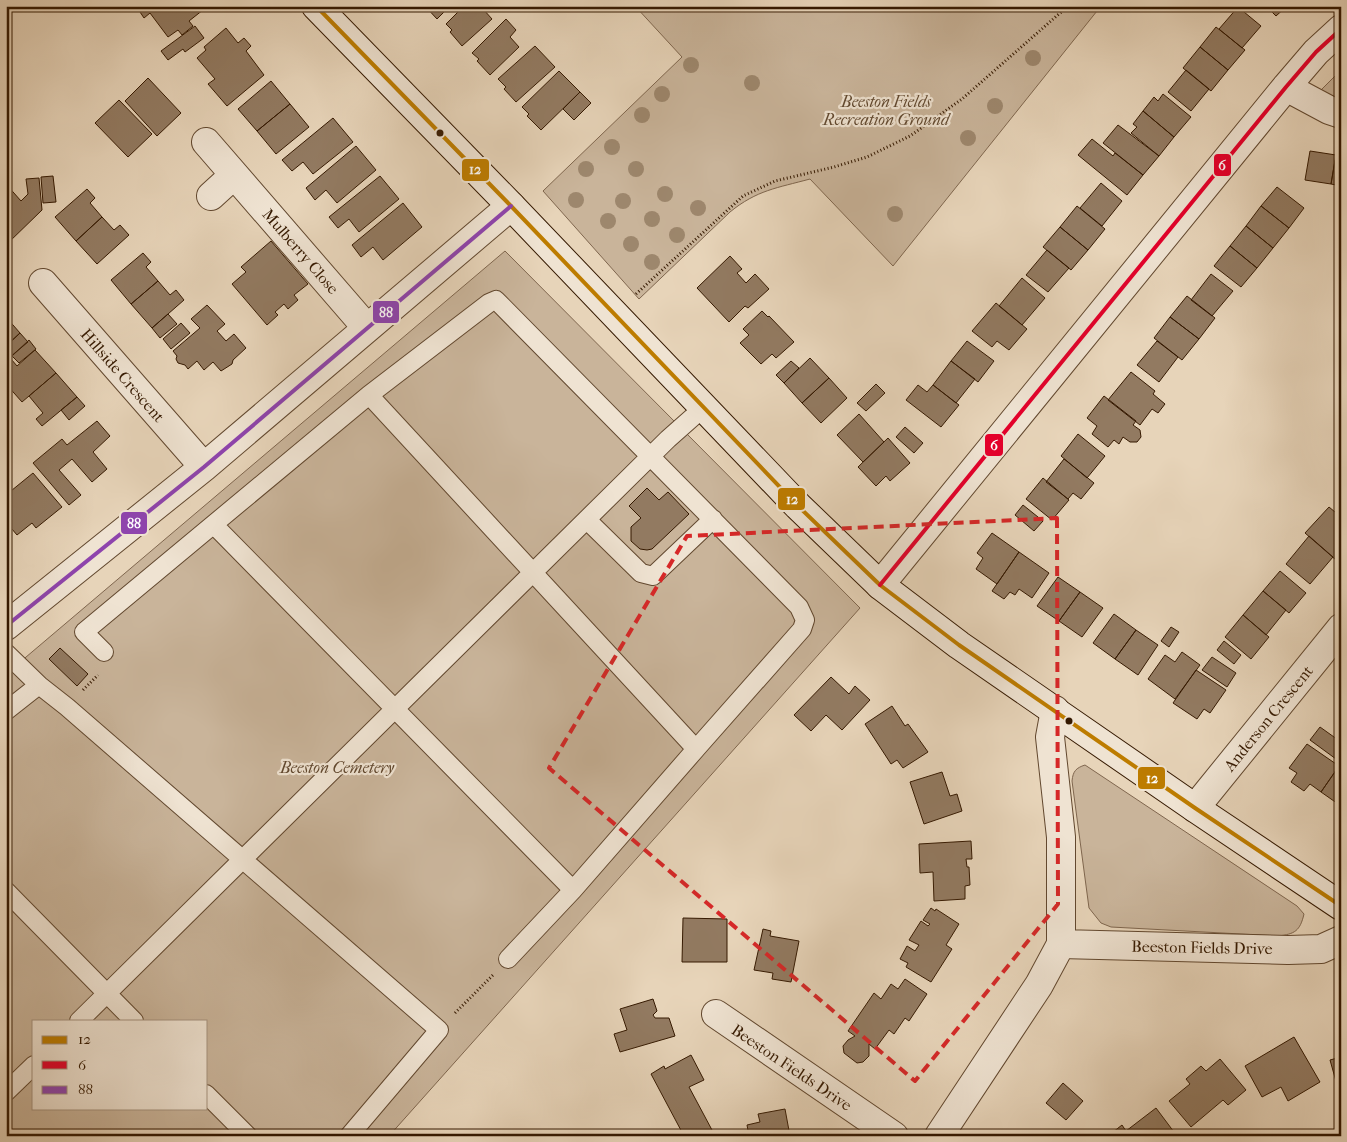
<svg xmlns="http://www.w3.org/2000/svg" width="1347" height="1142" viewBox="0 0 1347 1142" font-family="'IM FELL French Canon',serif">
  <style>
    .green { fill: #c9b49a; stroke: #7f664e; fill-rule: evenodd }
    .building { fill: #927a61; stroke: #351901 }
    .lines { fill: none; stroke-linecap: round; stroke-linejoin: round }
    .service-casing { stroke: #62482f; stroke-width: 20 }
    .minor-casing { stroke: #62482f; stroke-width: 30 }
    .secondary-casing { stroke: #351901; stroke-width: 30 }
    .path { stroke: #351901; stroke-width: 3; stroke-dasharray: 1 2.5; stroke-linecap: butt }
    .service { stroke: #efe3d2; stroke-width: 18 }
    .minor { stroke: #efe3d2; stroke-width: 28 }
    .secondary { stroke: #efe3d2; stroke-width: 28 }
    .bus-1-casing { stroke: #efe3d2; stroke-width: 8 }
    .bus-2-casing { stroke: #efe3d2; stroke-width: 8 }
    .bus-3-casing { stroke: #efe3d2; stroke-width: 8 }
    .bus-1 { stroke: #bd7c00; stroke-width: 4 }
    .bus-2 { stroke: #e4002b; stroke-width: 4 }
    .bus-3 { stroke: #8e44ad; stroke-width: 4 }
    .tree { fill: #9d876d }
    .marked { fill: none; stroke: #d62828; stroke-width: 4; stroke-dasharray: 10 6; stroke-linejoin: round }
    .bus-dot { fill: #351901; stroke: #efe3d2; stroke-width: 2 }
    .labels { text-anchor: middle; stroke-width: 4.5; stroke-linejoin: round; paint-order: stroke }
    .park-label { font-size: 16px; font-style: italic; fill: #61482f; stroke: #efe3d2 }
    .street-label { font-size: 16px; fill: #351901; stroke: #efe3d2 }
    .line-badge { stroke: #efe3d2; stroke-width: 2 }
    .badge-label { font-size: 14px; text-anchor: middle; font-weight: bold; fill: #fff }
  </style>
  <rect width="100%" height="100%" fill="#e7d4b9"/>
  <filter id="stains"><feTurbulence type="fractalNoise" baseFrequency=".004" numOctaves="4"/><feColorMatrix values="0 0 0 0 .2 0 0 0 0 .09 0 0 0 0 .02 0 0 0 .5 -.17"/></filter>
  <radialGradient id="worn" r=".72"><stop offset=".6" stop-color="#630" stop-opacity="0"/><stop offset="1" stop-color="#630" stop-opacity=".3"/></radialGradient>
  <path class="green" d="M 635,6 L 1101,6 L 893,266 L 810,179 C 777,188 757,190 730,212 L 639,299 L 543,191 L 682,57 Z
    M 1341,70 L 1341,106 L 1319,92 Z
    M 505,251 L 860,608 L 389,1136 L 6,1136 L 6,674 ZM 34,1021 L 206,1021 L 206,1108 L 34,1108 Z
    M 1085,765 L 1297,906 L 1304,914 C 1300,931 1295,934 1278,936 L 1111,927 L 1101,923 L 1089,908 L 1072,781 C 1073,771 1076,768 1085,765 Z"/>
  <path class="building" d="M 136,6 L 208,6 L 189,21 L 193,26 L 182,35 L 178,30 L 168,37 L 150,13 L 144,18 Z
    M 425,6 L 450,6 L 437,19 Z
    M 464,6 L 486,6 L 483,9 L 492,19 L 462,46 L 450,32 L 452,30 L 446,24 Z
    M 1257,6 L 1287,6 L 1276,16 L 1267,7 L 1262,12 Z
    M 1238,7 L 1261,26 L 1242,48 L 1219,29 Z
    M 506,19 L 516,30 L 510,37 L 519,47 L 490,75 L 477,61 L 479,59 L 472,53 Z
    M 195,26 L 204,38 L 185,52 L 183,49 L 168,60 L 161,51 Z
    M 1216,27 L 1245,50 L 1228,70 L 1200,47 Z
    M 226,28 L 238,43 L 244,38 L 251,46 L 246,51 L 264,75 L 227,106 L 208,84 L 215,79 L 197,58 L 206,50 L 204,47 Z
    M 535,46 L 555,67 L 516,102 L 504,89 L 506,87 L 498,79 Z
    M 1200,47 L 1228,70 L 1211,91 L 1183,68 Z
    M 1186,70 L 1209,89 L 1191,111 L 1168,92 Z
    M 559,71 L 580,92 L 541,130 L 527,116 L 529,114 L 522,107 Z
    M 148,78 L 181,113 L 157,136 L 125,101 Z
    M 271,81 L 290,104 L 257,131 L 238,109 Z
    M 580,92 L 591,103 L 574,120 L 563,109 Z
    M 1163,94 L 1191,117 L 1174,137 L 1143,111 L 1154,97 L 1158,101 Z
    M 119,100 L 152,134 L 128,157 L 95,123 Z
    M 290,104 L 309,127 L 276,154 L 257,131 Z
    M 1143,111 L 1174,137 L 1159,156 L 1131,133 L 1137,127 L 1133,124 Z
    M 333,118 L 353,142 L 313,174 L 303,162 L 292,171 L 282,160 Z
    M 1118,125 L 1159,156 L 1143,175 L 1103,143 Z
    M 1092,139 L 1113,156 L 1115,153 L 1143,175 L 1127,195 L 1078,155 Z
    M 356,146 L 376,170 L 337,203 L 326,190 L 315,200 L 306,188 Z
    M 1310,151 L 1336,155 L 1331,184 L 1305,180 Z
    M 1335,160 L 1341,161 L 1341,186 L 1331,184 Z
    M 53,176 L 56,202 L 43,203 L 41,177 Z
    M 380,176 L 399,199 L 359,232 L 349,219 L 338,228 L 329,217 Z
    M 39,178 L 42,210 L 7,244 L 6,184 L 21,201 L 28,194 L 26,179 Z
    M 1101,183 L 1122,201 L 1102,226 L 1080,208 Z
    M 1277,187 L 1304,208 L 1289,228 L 1261,206 Z
    M 87,189 L 95,198 L 90,203 L 102,217 L 76,241 L 55,217 Z
    M 403,203 L 422,227 L 383,260 L 373,247 L 361,257 L 352,245 Z
    M 1077,206 L 1105,229 L 1088,250 L 1060,227 Z
    M 1261,206 L 1289,228 L 1273,248 L 1246,226 Z
    M 102,217 L 114,230 L 120,225 L 129,235 L 97,264 L 76,241 Z
    M 1246,226 L 1273,248 L 1257,268 L 1230,246 Z
    M 1060,227 L 1088,250 L 1071,270 L 1043,247 Z
    M 271,241 L 308,284 L 294,295 L 298,300 L 288,309 L 284,304 L 275,312 L 278,315 L 267,325 L 232,284 L 246,272 L 241,267 Z
    M 1230,246 L 1257,268 L 1241,287 L 1214,266 Z
    M 1047,250 L 1069,268 L 1048,292 L 1026,275 Z
    M 143,253 L 151,262 L 146,267 L 158,281 L 131,304 L 111,280 Z
    M 730,256 L 742,269 L 737,273 L 746,283 L 755,274 L 769,289 L 748,308 L 745,306 L 729,322 L 697,288 Z
    M 1211,274 L 1233,291 L 1212,316 L 1191,300 Z
    M 1022,278 L 1045,298 L 1022,325 L 999,306 Z
    M 158,281 L 170,295 L 176,290 L 184,300 L 152,328 L 131,304 Z
    M 1187,296 L 1215,318 L 1199,339 L 1170,317 Z
    M 996,303 L 1027,329 L 1009,350 L 997,341 L 992,347 L 972,331 Z
    M 207,305 L 225,324 L 217,331 L 226,341 L 234,334 L 246,348 L 233,360 L 232,364 L 221,371 L 213,362 L 204,370 L 197,361 L 188,369 L 185,365 L 178,363 L 176,359 L 177,356 L 173,351 L 200,328 L 191,319 Z
    M 762,311 L 768,317 L 769,316 L 794,342 L 776,358 L 772,354 L 761,364 L 740,343 L 749,335 L 743,329 Z
    M 168,314 L 177,324 L 160,338 L 152,328 Z
    M 6,317 L 20,333 L 6,346 Z
    M 1170,317 L 1199,339 L 1182,360 L 1154,338 Z
    M 181,323 L 190,333 L 171,349 L 163,339 Z
    M 20,333 L 28,342 L 10,357 L 6,352 L 6,346 Z
    M 29,340 L 36,349 L 19,363 L 12,356 Z
    M 967,341 L 994,361 L 978,382 L 951,361 Z
    M 1157,341 L 1178,357 L 1159,382 L 1137,365 Z
    M 35,350 L 56,373 L 22,402 L 6,384 L 6,363 L 11,359 L 17,366 Z
    M 810,358 L 829,378 L 802,403 L 784,383 Z
    M 791,361 L 799,368 L 784,383 L 776,375 Z
    M 951,361 L 975,379 L 956,403 L 933,385 Z
    M 1131,372 L 1155,391 L 1153,394 L 1165,404 L 1158,413 L 1152,409 L 1140,425 L 1108,400 Z
    M 56,373 L 77,397 L 42,426 L 36,419 L 43,413 L 29,396 Z
    M 829,378 L 847,398 L 821,423 L 802,403 Z
    M 876,384 L 885,393 L 866,411 L 857,403 Z
    M 918,385 L 927,392 L 933,385 L 959,405 L 941,427 L 906,400 Z
    M 1104,396 L 1136,421 L 1133,425 L 1140,430 L 1141,437 L 1137,442 L 1130,442 L 1123,437 L 1119,444 L 1114,440 L 1108,447 L 1092,434 L 1097,426 L 1087,418 Z
    M 77,397 L 85,406 L 69,420 L 61,410 Z
    M 859,414 L 884,442 L 863,462 L 837,435 Z
    M 97,421 L 110,436 L 93,452 L 107,469 L 92,482 L 72,459 L 59,470 L 81,495 L 69,505 L 33,463 L 62,439 L 67,445 Z
    M 905,427 L 923,443 L 914,453 L 896,437 Z
    M 1078,434 L 1105,456 L 1087,478 L 1061,456 Z
    M 888,438 L 910,463 L 890,481 L 886,476 L 876,486 L 858,467 Z
    M 1064,459 L 1094,483 L 1081,499 L 1073,493 L 1068,499 L 1046,482 Z
    M 33,473 L 62,507 L 36,528 L 32,523 L 17,535 L 6,522 L 6,495 Z
    M 1043,478 L 1069,500 L 1052,520 L 1026,499 Z
    M 647,488 L 659,500 L 668,492 L 689,514 L 652,549 L 647,550 L 640,549 L 631,541 L 631,527 L 641,518 L 629,506 Z
    M 1023,505 L 1043,521 L 1034,531 L 1015,515 Z
    M 1329,507 L 1341,517 L 1341,554 L 1336,560 L 1305,533 Z
    M 992,533 L 1019,552 L 997,584 L 976,569 L 983,558 L 977,553 Z
    M 1309,536 L 1333,557 L 1310,584 L 1286,564 Z
    M 1019,552 L 1049,573 L 1032,598 L 1019,589 L 1015,595 L 1010,592 L 1004,599 L 992,591 Z
    M 1280,571 L 1306,593 L 1289,613 L 1263,591 Z
    M 1058,577 L 1080,592 L 1059,621 L 1037,606 Z
    M 1263,591 L 1286,610 L 1266,635 L 1243,615 Z
    M 1080,592 L 1103,608 L 1082,637 L 1059,621 Z
    M 1114,614 L 1136,630 L 1115,659 L 1093,643 Z
    M 1243,615 L 1269,637 L 1251,659 L 1225,637 Z
    M 1171,627 L 1179,632 L 1169,647 L 1161,641 Z
    M 1136,630 L 1158,645 L 1138,675 L 1115,659 Z
    M 1224,641 L 1241,655 L 1234,664 L 1217,650 Z
    M 60,648 L 88,674 L 77,686 L 49,659 Z
    M 1182,652 L 1200,665 L 1175,699 L 1148,679 L 1165,655 L 1175,662 Z
    M 1212,657 L 1236,673 L 1227,687 L 1202,670 Z
    M 1196,670 L 1226,690 L 1210,713 L 1204,709 L 1197,719 L 1173,703 Z
    M 831,677 L 849,694 L 855,686 L 870,700 L 842,730 L 826,715 L 811,731 L 794,715 Z
    M 892,706 L 905,726 L 908,724 L 928,752 L 903,768 L 897,760 L 891,764 L 865,724 Z
    M 1320,727 L 1341,742 L 1341,753 L 1336,759 L 1310,740 Z
    M 1307,744 L 1339,766 L 1321,792 L 1310,784 L 1304,791 L 1291,782 L 1297,773 L 1289,768 Z
    M 1339,766 L 1341,768 L 1341,806 L 1321,792 Z
    M 942,772 L 950,796 L 957,794 L 962,811 L 924,824 L 910,782 Z
    M 971,841 L 972,859 L 966,859 L 967,867 L 969,867 L 970,885 L 965,886 L 965,899 L 934,901 L 933,872 L 920,873 L 919,844 Z
    M 931,908 L 935,911 L 936,909 L 959,924 L 946,945 L 952,949 L 931,982 L 906,967 L 908,963 L 900,959 L 907,946 L 915,951 L 919,945 L 909,940 L 921,921 L 928,926 L 930,924 L 923,920 Z
    M 683,918 L 727,919 L 727,962 L 682,962 Z
    M 763,929 L 771,931 L 770,936 L 799,941 L 791,982 L 772,979 L 773,973 L 754,970 Z
    M 905,979 L 927,994 L 909,1021 L 905,1018 L 894,1034 L 889,1030 L 875,1049 L 869,1044 L 869,1056 L 863,1062 L 857,1063 L 844,1053 L 843,1046 L 848,1040 L 855,1036 L 848,1031 L 874,993 L 881,999 L 891,984 L 898,989 Z
    M 653,999 L 657,1011 L 653,1015 L 655,1018 L 669,1018 L 675,1036 L 620,1052 L 614,1034 L 627,1030 L 620,1009 Z
    M 1294,1037 L 1320,1082 L 1288,1101 L 1281,1087 L 1262,1097 L 1245,1066 Z
    M 691,1055 L 704,1080 L 689,1087 L 712,1130 L 701,1136 L 684,1136 L 651,1074 L 664,1066 L 665,1069 Z
    M 1341,1057 L 1341,1092 L 1339,1092 L 1330,1060 Z
    M 1220,1059 L 1246,1090 L 1228,1105 L 1223,1100 L 1191,1127 L 1169,1101 L 1190,1084 L 1186,1079 L 1201,1066 L 1206,1071 Z
    M 1063,1083 L 1083,1101 L 1066,1120 L 1046,1103 Z
    M 1156,1108 L 1177,1136 L 1108,1136 L 1122,1125 L 1126,1131 Z
    M 785,1109 L 790,1136 L 749,1136 L 747,1125 L 760,1122 L 758,1114 Z"/>
  <g class="lines">
    <g class="service-casing">
      <path id="service" d="M 587,520 L 641,573 L 653,576 L 713,519
        M 214,525 L 573,890
        M 104,652 L 84,632 L 369,395 L 489,303 L 496,300 L 799,607 L 805,620 L 802,629 L 696,749 L 369,395
        M 6,653 L 39,685
        M 6,711 L 39,685 L 67,707 L 439,1030 L 349,1136
        M 6,891 L 134,1021
        M 508,959 L 573,890 L 696,749
        M 79,1021 L 668,439 L 703,408
        M 6,1092 L 34,1065
        M 206,1094 L 248,1136"/>
    </g>
    <g class="minor-casing">
      <path id="minor" d="M 1286,87 L 1329,110 L 1341,114
        M 206,142 L 367,328
        M 211,196 L 234,175
        M 43,283 L 204,467
        M 880,585 L 1286,87 L 1316,52 L 1341,29
        M 6,626 L 204,467 L 511,206
        M 1195,808 L 1341,628
        M 1061,944 L 1288,950 L 1321,949 L 1341,940
        M 716,1014 L 894,1136
        M 939,1136 L 1039,985 L 1061,944 L 1061,837 L 1050,737 L 1055,710"/>
    </g>
    <g class="secondary-casing">
      <path id="secondary" d="M 316,6 L 511,206 L 798,506 L 880,585 L 959,645 L 1195,808 L 1341,906"/>
    </g>
    <path class="path" d="M 636,294 L 743,196 L 775,181 L 834,167 L 867,157 L 910,136 L 962,99 L 1068,6
      M 83,690 L 98,675
      M 455,1013 L 493,975"/>
    <use href="#service" class="service"/>
    <use href="#minor" class="minor"/>
    <use href="#secondary" class="secondary"/>
    <g class="bus-1-casing">
      <path id="bus-1" d="M 316,6 L 511,206 L 798,506 L 880,585 L 959,645 L 1195,808 L 1341,906"/>
    </g>
    <g class="bus-2-casing">
      <path id="bus-2" d="M 880,585 L 1286,87 L 1316,52 L 1341,29"/>
    </g>
    <g class="bus-3-casing">
      <path id="bus-3" d="M 6,626 L 204,467 L 511,206"/>
    </g>
    <use href="#bus-1" class="bus-1"/>
    <use href="#bus-2" class="bus-2"/>
    <use href="#bus-3" class="bus-3"/>
  </g>
  <g class="tree">
    <circle cx="1033" cy="58" r="8"/>
    <circle cx="691" cy="65" r="8"/>
    <circle cx="752" cy="83" r="8"/>
    <circle cx="662" cy="94" r="8"/>
    <circle cx="995" cy="106" r="8"/>
    <circle cx="642" cy="115" r="8"/>
    <circle cx="968" cy="138" r="8"/>
    <circle cx="612" cy="147" r="8"/>
    <circle cx="586" cy="169" r="8"/>
    <circle cx="636" cy="169" r="8"/>
    <circle cx="665" cy="194" r="8"/>
    <circle cx="576" cy="200" r="8"/>
    <circle cx="623" cy="201" r="8"/>
    <circle cx="698" cy="208" r="8"/>
    <circle cx="895" cy="214" r="8"/>
    <circle cx="652" cy="219" r="8"/>
    <circle cx="608" cy="221" r="8"/>
    <circle cx="677" cy="235" r="8"/>
    <circle cx="631" cy="244" r="8"/>
    <circle cx="652" cy="262" r="8"/>
  </g>
  <path class="marked" d="M 1057,518 L 1058,904 L 915,1081 L 549,768 L 687,536 Z"/>
  <g class="bus-dot">
    <circle cx="440" cy="133" r="4.5"/>
    <circle cx="1069" cy="721" r="4.5"/>
  </g>
  <g class="labels">
    <g class="park-label">
      <text x="886" y="107">Beeston Fields<tspan x="886" dy="18">Recreation Ground</tspan></text>
      <text x="337" y="773">Beeston Cemetery</text>
    </g>
    <g class="street-label">
      <text transform="translate(301 251) rotate(49)" y="6">Mulberry Close</text>
      <text transform="translate(123 375) rotate(49)" y="6">Hillside Crescent</text>
      <text transform="translate(1268 718) rotate(-51)" y="6">Anderson Crescent</text>
      <text transform="translate(1202 947) rotate(1)" y="6">Beeston Fields Drive</text>
      <text transform="translate(792 1067) rotate(34)" y="6">Beeston Fields Drive</text>
    </g>
  </g>
  <g class="line-badge">
    <rect x="1213" y="153" width="19" height="24" rx="5" fill="#e4002b"/>
    <rect x="461" y="158" width="29" height="24" rx="5" fill="#bd7c00"/>
    <rect x="372" y="300" width="28" height="24" rx="5" fill="#8e44ad"/>
    <rect x="984" y="433" width="20" height="24" rx="5" fill="#e4002b"/>
    <rect x="777" y="487" width="29" height="24" rx="5" fill="#bd7c00"/>
    <rect x="120" y="511" width="28" height="24" rx="5" fill="#8e44ad"/>
    <rect x="1137" y="766" width="29" height="24" rx="5" fill="#bd7c00"/>
  </g>
  <g class="badge-label">
    <text x="1222" y="170">6</text>
    <text x="475" y="174">12</text>
    <text x="386" y="317">88</text>
    <text x="994" y="450">6</text>
    <text x="792" y="504">12</text>
    <text x="134" y="528">88</text>
    <text x="1152" y="783">12</text>
  </g>
  <rect width="1347" height="1142" fill="none" stroke="#e7d4b9" stroke-width="25"/>
  <rect x="8" y="8" width="1332" height="1127" fill="none" stroke="#351901" stroke-width="2.5"/>
  <rect x="12" y="12" width="1322" height="1117" fill="none" stroke="#351901"/>
  <rect x="32" y="1020" width="175" height="90" fill="#efe3d2" stroke="#a5927e"/>
  <rect x="42" y="1036" width="25" height="8" fill="#bd7c00" stroke="#a5927e"/>
  <text x="78" y="1044" font-size="15" fill="#351901">12</text>
  <rect x="42" y="1061" width="25" height="8" fill="#e4002b" stroke="#a5927e"/>
  <text x="78" y="1070" font-size="15" fill="#351901">6</text>
  <rect x="42" y="1086" width="25" height="8" fill="#8e44ad" stroke="#a5927e"/>
  <text x="78" y="1094" font-size="15" fill="#351901">88</text>
  <rect width="100%" height="100%" filter="url(#stains)"/>
  <rect width="100%" height="100%" fill="url(#worn)"/>
</svg>
